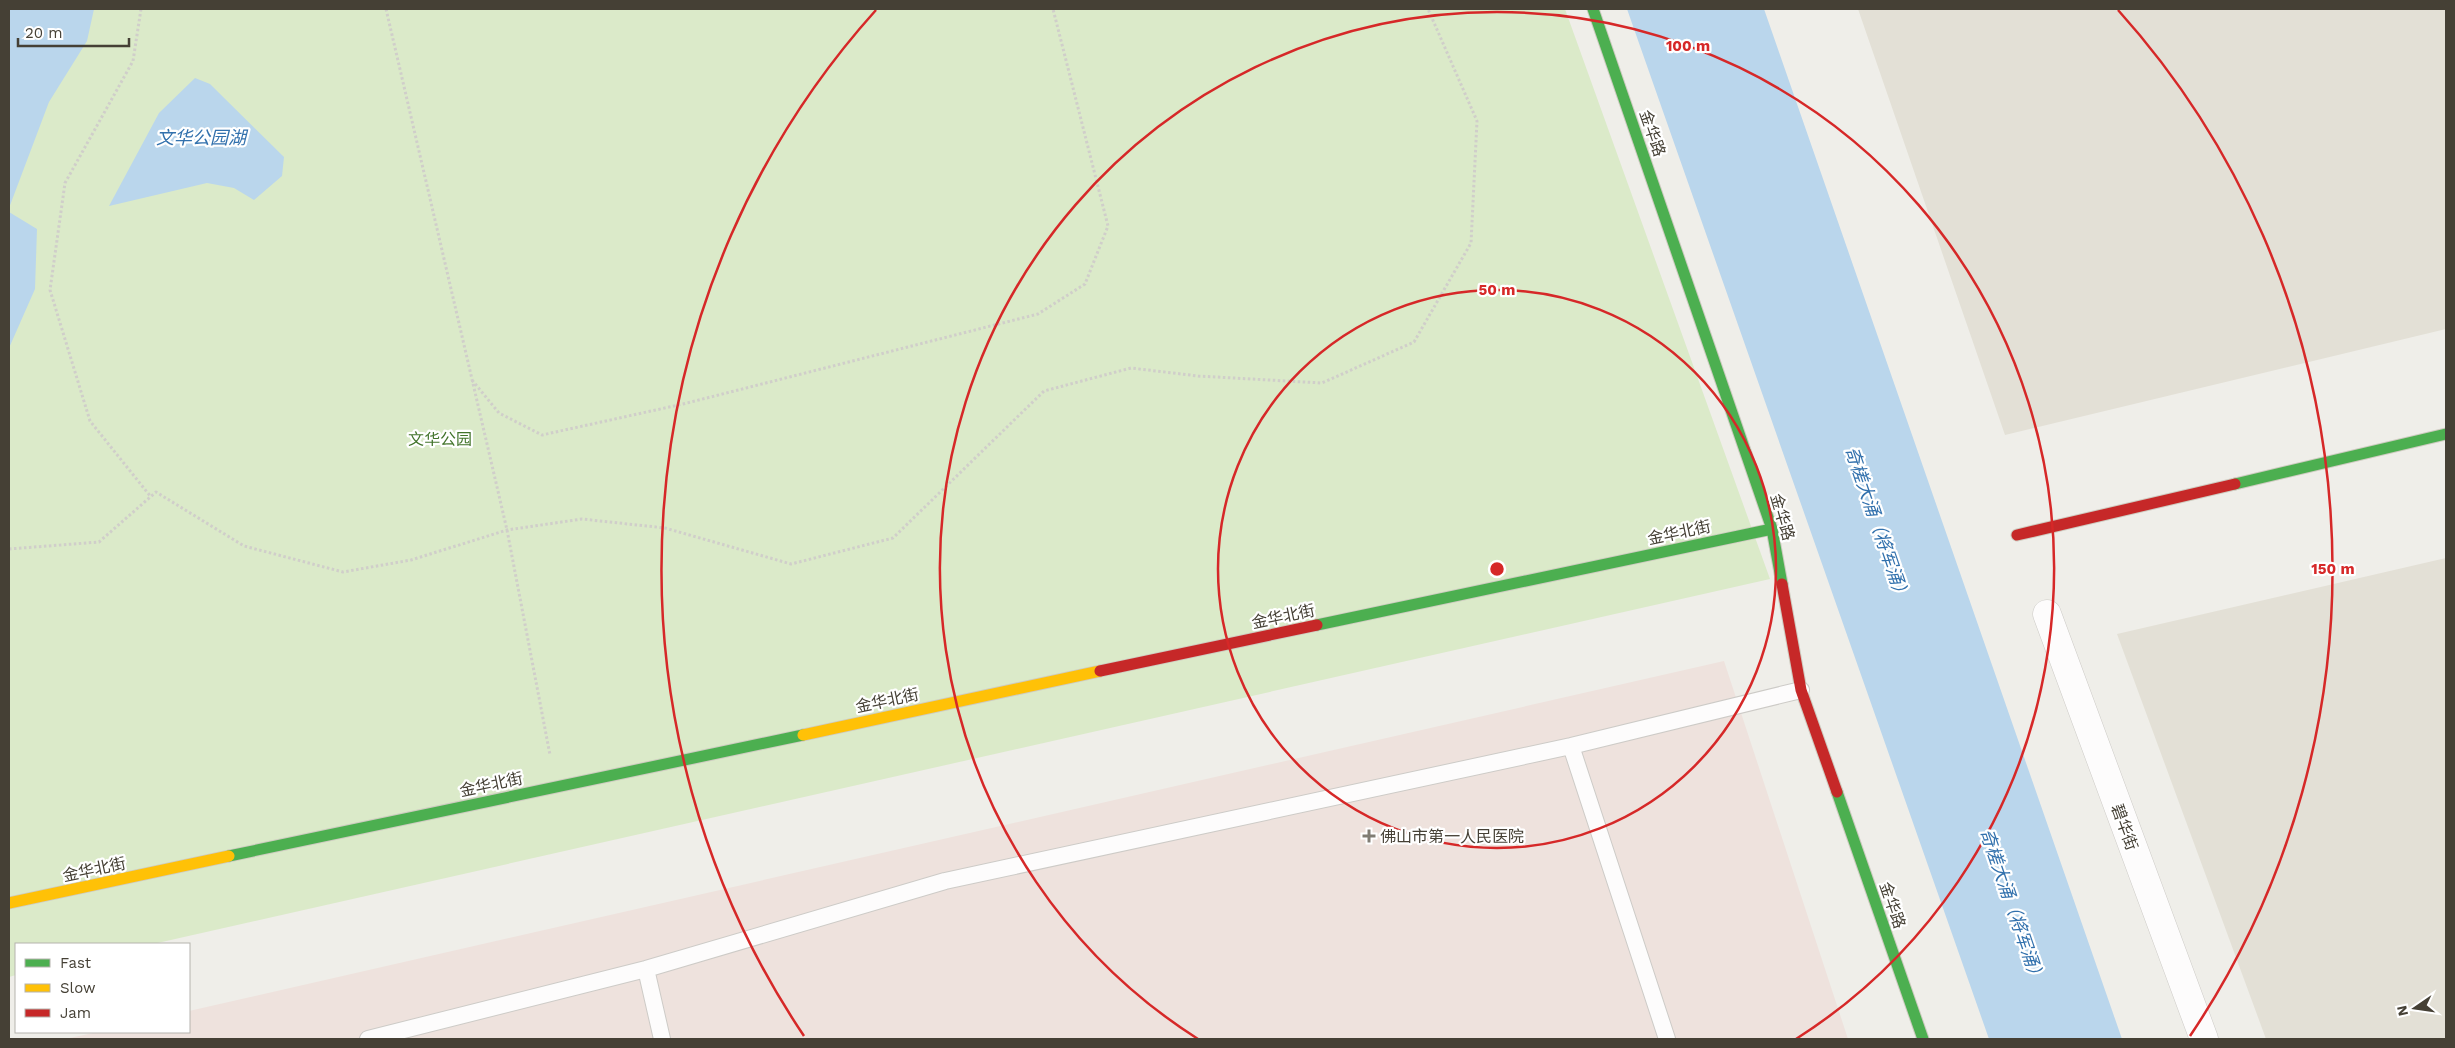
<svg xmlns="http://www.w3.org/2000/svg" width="2455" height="1048" viewBox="0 0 2455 1048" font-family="'Work Sans','Noto Sans SC',sans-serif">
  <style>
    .residential { fill: #e3e0d6 }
    .medical { fill: #eee2dd }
    .green { fill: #dbeac9 }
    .water { fill: #bad6ec }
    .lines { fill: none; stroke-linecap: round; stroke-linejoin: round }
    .lane-casing { stroke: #cdcbc7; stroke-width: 18 }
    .street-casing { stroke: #cdcbc7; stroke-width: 29 }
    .fast-casing { stroke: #cecbc0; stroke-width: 13 }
    .slow-casing { stroke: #cecbc0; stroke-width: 13 }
    .jam-casing { stroke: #cecbc0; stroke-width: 13 }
    .path { stroke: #d0ceca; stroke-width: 3; stroke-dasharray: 2.5 2.5; stroke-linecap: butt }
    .lane { stroke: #fdfcfc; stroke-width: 16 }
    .street { stroke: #fdfcfc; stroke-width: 28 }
    .fast { stroke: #4caf50; stroke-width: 11 }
    .slow { stroke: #ffc107; stroke-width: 11 }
    .jam { stroke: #c62828; stroke-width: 11 }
    .ring { fill: none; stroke: #d62828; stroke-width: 2.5 }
    .poi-dot { fill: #807d74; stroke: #fff; stroke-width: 2 }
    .labels { text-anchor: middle; stroke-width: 4.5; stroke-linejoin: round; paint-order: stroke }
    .street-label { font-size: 16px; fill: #454035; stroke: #fff }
    .park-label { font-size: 16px; fill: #42742b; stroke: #fff }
    .poi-label { font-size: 16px; fill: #454035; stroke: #fff; text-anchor: start }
    .water-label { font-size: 18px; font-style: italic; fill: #3271ad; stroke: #fff }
    .centre { fill: #d62828; stroke: #fff; stroke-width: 2.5 }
    .ring-label { font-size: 15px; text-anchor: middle; font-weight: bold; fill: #d62828; stroke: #fff; stroke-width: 4.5; stroke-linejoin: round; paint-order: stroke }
  </style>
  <rect width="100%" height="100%" fill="#efeee9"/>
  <path class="residential" d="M 1858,9 L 2446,9 L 2446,329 L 2005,435 Z
    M 2446,558 L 2446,1039 L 2266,1039 L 2117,634 Z"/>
  <path class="medical" d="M 1724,661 L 1848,1039 L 65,1039 L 98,1032 L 189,1032 L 189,1011 Z"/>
  <path class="green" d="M 9,9 L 1565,9 L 1770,579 L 153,944 L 16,944 L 16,975 L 9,977 Z"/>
  <path class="water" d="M 9,9 L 94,9 L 87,41 L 49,102 L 9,208 Z
    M 1627,9 L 1764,9 L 2122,1039 L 1989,1039 Z
    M 195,78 L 210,84 L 284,157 L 282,176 L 254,200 L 234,188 L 207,183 L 109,206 L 159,113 Z
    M 9,212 L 37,229 L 35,289 L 9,348 Z"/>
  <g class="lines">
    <g class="lane-casing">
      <path id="lane" d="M 1571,746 L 1667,1039
        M 646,969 L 662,1039
        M 368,1039 L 646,969 L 945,881 L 1571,746 L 1801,690"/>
    </g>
    <g class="street-casing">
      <path id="street" d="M 2047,614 L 2204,1039"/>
    </g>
    <g class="fast-casing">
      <path id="fast" d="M 1593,9 L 1772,529 L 1782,584
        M 2235,484 L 2446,434
        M 1317,625 L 1772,529
        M 1837,792 L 1923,1039
        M 229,856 L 803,735"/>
    </g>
    <g class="slow-casing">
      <path id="slow" d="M 803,735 L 1100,671
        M 9,903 L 229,856"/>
    </g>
    <g class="jam-casing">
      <path id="jam" d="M 2017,535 L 2235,484
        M 1782,584 L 1801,690 L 1837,792
        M 1100,671 L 1317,625"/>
    </g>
    <path class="path" d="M 141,9 L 133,61 L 65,183 L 50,290 L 90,421 L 151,497
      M 386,9 L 507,530 L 550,755
      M 472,380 L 499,413 L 542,435 L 683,404 L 1038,314 L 1085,284 L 1108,226 L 1053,9
      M 9,549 L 99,542 L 156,492 L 244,546 L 343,572 L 411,560 L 507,530 L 582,519 L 665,528 L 791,564 L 893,538 L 1044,391 L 1131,368 L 1198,376 L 1322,383 L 1414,342 L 1471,243 L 1477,121 L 1428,9"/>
    <use href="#lane" class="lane"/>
    <use href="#street" class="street"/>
    <use href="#fast" class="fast"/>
    <use href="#slow" class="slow"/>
    <use href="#jam" class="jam"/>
  </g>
  <g class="ring">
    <circle cx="1497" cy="569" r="279"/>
    <path d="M1198 1039A557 557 0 1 1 1796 1039"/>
    <path d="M804 1036A836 836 0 0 1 876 10M2118 10A836 836 0 0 1 2190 1036"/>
  </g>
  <path class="poi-dot" d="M1366.5 828.5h5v5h5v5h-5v5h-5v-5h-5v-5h5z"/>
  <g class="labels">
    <g class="street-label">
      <text transform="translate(1653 133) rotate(71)" y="6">金华路</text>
      <text transform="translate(1783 517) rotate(74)" y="6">金华路</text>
      <text transform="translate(1679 532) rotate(-12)" y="6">金华北街</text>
      <text transform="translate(1283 616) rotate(-12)" y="6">金华北街</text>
      <text transform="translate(887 700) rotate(-12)" y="6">金华北街</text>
      <text transform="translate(491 784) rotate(-12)" y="6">金华北街</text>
      <text transform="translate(2125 827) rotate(70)" y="6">碧华街</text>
      <text transform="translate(94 869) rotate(-12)" y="6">金华北街</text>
      <text transform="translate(1893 905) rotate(71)" y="6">金华路</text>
    </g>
    <g class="park-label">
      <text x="440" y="445">文华公园</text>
    </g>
    <g class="poi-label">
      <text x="1380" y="842">佛山市第一人民医院</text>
    </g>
    <g class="water-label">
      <text x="201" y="144">文华公园湖</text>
      <text transform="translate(1877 524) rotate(71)" y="6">奇槎大涌（将军涌）</text>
      <text transform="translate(2012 906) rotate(71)" y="6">奇槎大涌（将军涌）</text>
    </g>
  </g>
  <circle cx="1497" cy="569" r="8" class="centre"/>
  <g class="ring-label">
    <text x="1688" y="51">100 m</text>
    <text x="1497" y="295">50 m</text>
    <text x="2333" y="574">150 m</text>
  </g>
  <rect width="2455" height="1048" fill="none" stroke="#454035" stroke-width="20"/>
  <rect x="15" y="943" width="175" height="90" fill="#ffffff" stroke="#b5b3ae"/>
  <rect x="25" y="959" width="25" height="8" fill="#4caf50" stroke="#b5b3ae"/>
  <text x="60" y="968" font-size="15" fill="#454035">Fast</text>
  <rect x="25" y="984" width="25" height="8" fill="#ffc107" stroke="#b5b3ae"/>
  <text x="60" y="993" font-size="15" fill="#454035">Slow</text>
  <rect x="25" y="1009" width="25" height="8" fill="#c62828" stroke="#b5b3ae"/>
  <text x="60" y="1018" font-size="15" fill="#454035">Jam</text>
  <g transform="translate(2415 1008) rotate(257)" stroke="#ffffff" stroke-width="4" paint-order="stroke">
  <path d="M0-4L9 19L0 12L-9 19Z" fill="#454035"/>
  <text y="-8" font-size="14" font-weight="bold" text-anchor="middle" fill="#454035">N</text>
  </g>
  <path d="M18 38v8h111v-8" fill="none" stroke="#454035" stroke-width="2.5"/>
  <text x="25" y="38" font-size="15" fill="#454035" stroke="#ffffff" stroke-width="4" paint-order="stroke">20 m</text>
</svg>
